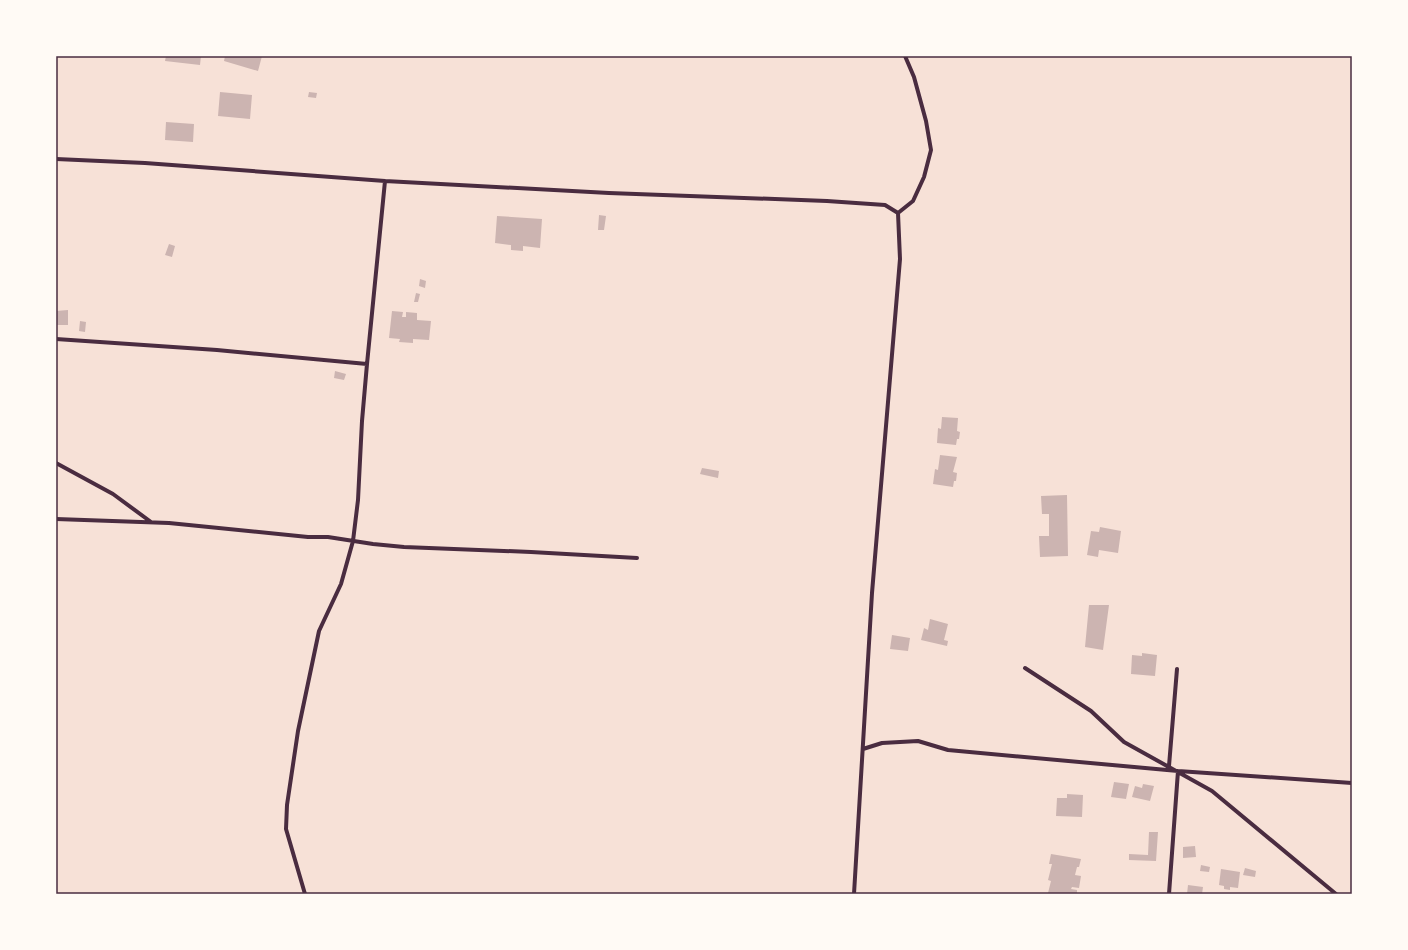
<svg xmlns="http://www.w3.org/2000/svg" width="1408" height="950" viewBox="0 0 1408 950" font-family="'IBM Plex Serif',serif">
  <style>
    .building { fill: #ccb4b1 }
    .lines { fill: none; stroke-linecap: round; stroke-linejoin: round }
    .minor { stroke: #4a2c40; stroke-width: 4 }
    .neatline { fill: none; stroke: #4a2c40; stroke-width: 1.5 }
  </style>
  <rect width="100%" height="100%" fill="#f7e1d7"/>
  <path class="building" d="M 166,56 L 201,56 L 200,65 L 165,61 Z
    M 225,56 L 262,56 L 258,71 L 224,61 Z
    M 220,92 L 252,95 L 250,119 L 218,116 Z
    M 309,92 L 317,93 L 316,98 L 308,97 Z
    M 166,122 L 194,124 L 193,142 L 165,140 Z
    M 599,215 L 606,216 L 604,230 L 598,230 Z
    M 497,216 L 542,219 L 540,248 L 523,246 L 523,251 L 511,250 L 511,245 L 495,243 Z
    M 169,244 L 175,246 L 172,257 L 165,255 Z
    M 420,279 L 426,281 L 425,288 L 419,286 Z
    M 416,293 L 420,294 L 418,302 L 414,302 Z
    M 68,310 L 68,325 L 56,325 L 56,311 Z
    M 392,311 L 403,312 L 402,317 L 406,317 L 406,312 L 417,313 L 417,320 L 431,321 L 429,340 L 413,339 L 413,343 L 399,342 L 400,339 L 389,338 Z
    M 80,321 L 86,322 L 85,332 L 79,331 Z
    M 335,371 L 346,374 L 344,380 L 334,378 Z
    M 942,417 L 958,418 L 957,431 L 960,432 L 959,439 L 957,439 L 956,445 L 937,443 L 938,428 L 941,429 Z
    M 940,455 L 957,457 L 953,472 L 957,473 L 956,481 L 954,481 L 953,487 L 933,484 L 935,469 L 938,470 Z
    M 702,468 L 719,471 L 718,478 L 700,474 Z
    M 1067,495 L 1068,556 L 1040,557 L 1039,536 L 1049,536 L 1049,514 L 1042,514 L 1041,496 Z
    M 1100,527 L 1121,531 L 1118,553 L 1099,550 L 1098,557 L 1087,555 L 1091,531 L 1099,532 Z
    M 1089,605 L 1109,605 L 1103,650 L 1085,647 Z
    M 930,619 L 948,624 L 944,640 L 948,641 L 947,646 L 921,640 L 924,628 L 928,630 Z
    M 892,635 L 910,638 L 908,651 L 890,649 Z
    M 1142,653 L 1157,655 L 1155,676 L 1131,674 L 1132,655 L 1142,656 Z
    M 1114,782 L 1129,784 L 1126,799 L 1111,797 Z
    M 1143,784 L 1154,786 L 1150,801 L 1132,797 L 1135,786 L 1142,788 Z
    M 1067,794 L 1083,795 L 1082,817 L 1056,816 L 1057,798 L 1067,798 Z
    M 1149,832 L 1158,832 L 1156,861 L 1129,860 L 1129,854 L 1148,855 Z
    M 1195,846 L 1196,857 L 1183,858 L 1183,847 Z
    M 1051,854 L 1081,859 L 1079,867 L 1077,867 L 1075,875 L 1081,876 L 1079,888 L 1072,887 L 1071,889 L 1077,890 L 1077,894 L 1048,893 L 1051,881 L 1048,880 L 1052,864 L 1049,864 Z
    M 1201,865 L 1210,867 L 1209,872 L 1200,871 Z
    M 1245,868 L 1256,871 L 1255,877 L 1243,875 Z
    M 1221,869 L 1240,872 L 1238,888 L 1230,887 L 1230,890 L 1224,889 L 1224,886 L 1219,885 Z
    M 1188,885 L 1203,887 L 1202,894 L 1187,894 Z"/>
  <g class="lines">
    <path class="minor" d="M 56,159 L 145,163 L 385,181 L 367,364 L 217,350 L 56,339
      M 385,181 L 609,193 L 827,201 L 885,205 L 898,213 L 900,259 L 872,593 L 854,894
      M 898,213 L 913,201 L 924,177 L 931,150 L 926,121 L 914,77 L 905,56
      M 56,463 L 113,494 L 151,522
      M 56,519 L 169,523 L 308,537 L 328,537 L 373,544 L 404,547 L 531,552 L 637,558
      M 1025,668 L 1091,711 L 1124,742 L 1212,791 L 1336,894
      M 863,749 L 882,743 L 918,741 L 948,750 L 1178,771 L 1352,783
      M 1169,766 L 1177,669
      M 305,894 L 286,829 L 287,805 L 298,731 L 319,631 L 341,584 L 353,541 L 358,500 L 362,421 L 367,364
      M 1169,894 L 1178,771"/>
  </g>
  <rect width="1408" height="950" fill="none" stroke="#fffaf5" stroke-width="114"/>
  <rect x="57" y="57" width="1294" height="836" class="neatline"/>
</svg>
